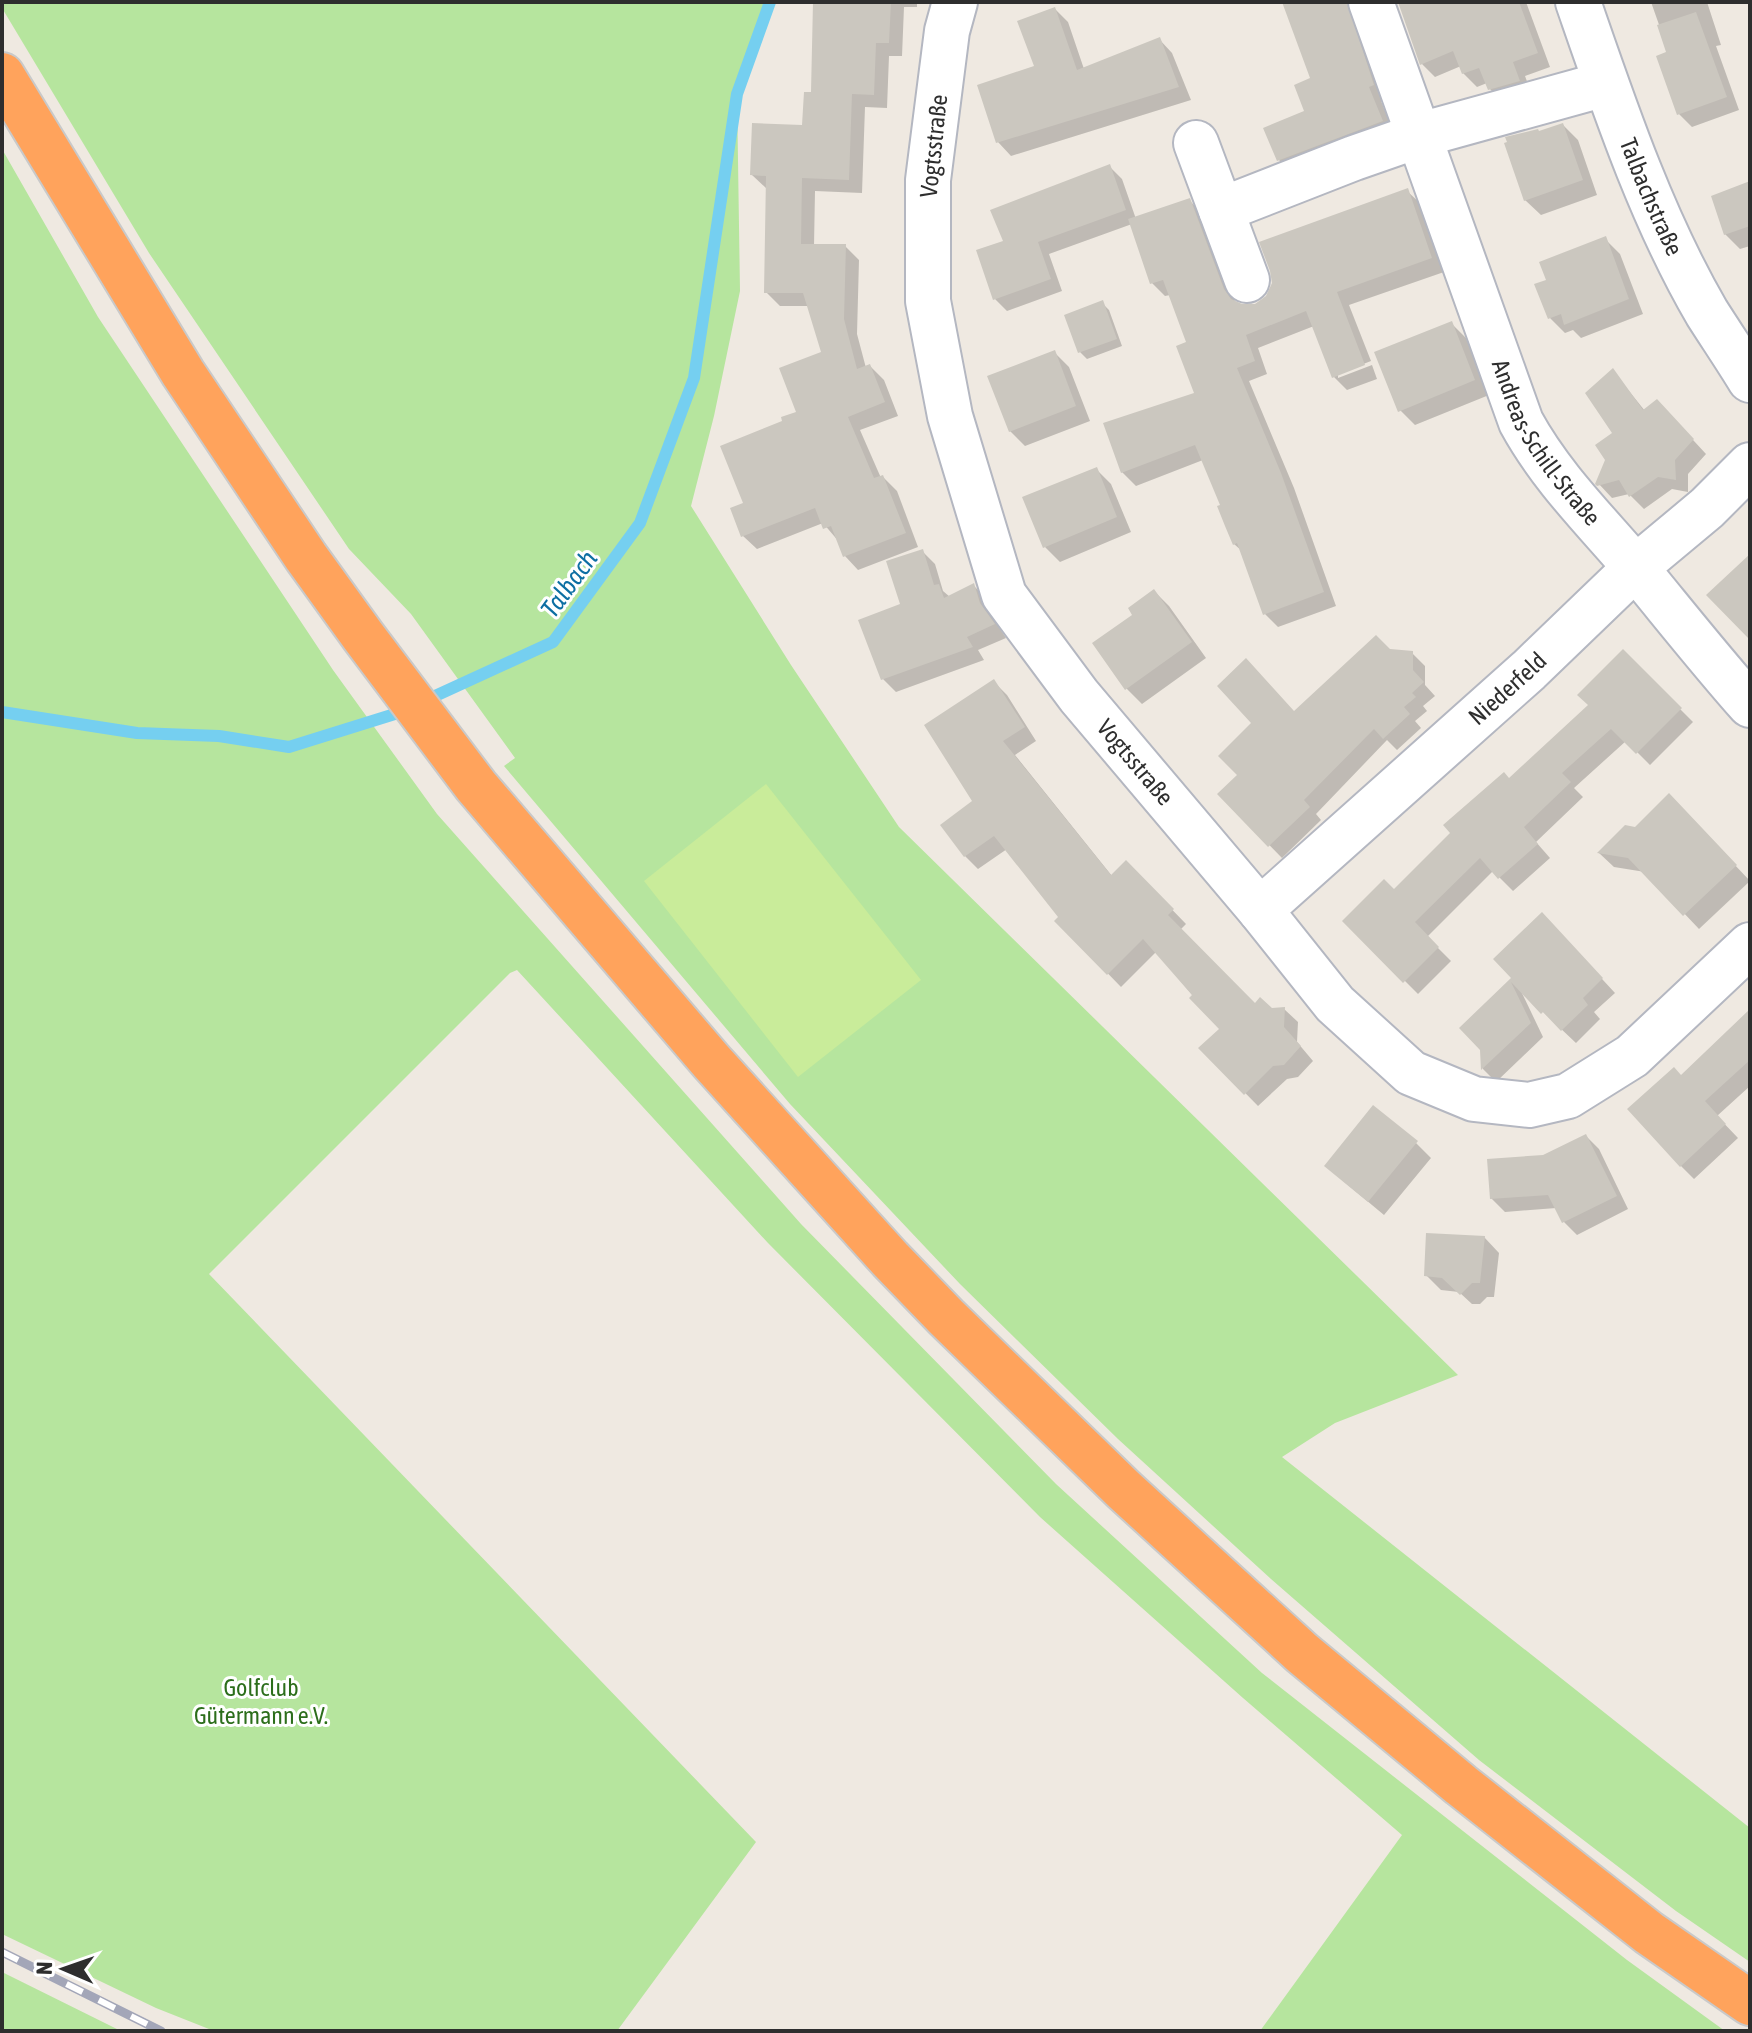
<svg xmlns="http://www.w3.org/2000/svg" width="1752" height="2033" viewBox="0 0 1752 2033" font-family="'Asap Condensed',sans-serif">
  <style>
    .green { fill: #b6e59e }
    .pitch { fill: #c9ec9a }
    .shadow { fill: #0003 }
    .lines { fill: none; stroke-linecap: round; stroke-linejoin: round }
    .stream { stroke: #75cff0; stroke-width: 12 }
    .building { fill: #cbc7bf }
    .minor-casing { stroke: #b4b7c1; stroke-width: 48 }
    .highway-casing { stroke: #c9c9c9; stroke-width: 48 }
    .minor { stroke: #fff; stroke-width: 44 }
    .highway { stroke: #ffa35c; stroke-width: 44 }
    .rail-casing { stroke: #a3a6b8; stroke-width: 9 }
    .rail { stroke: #fff; stroke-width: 6; stroke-dasharray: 18; stroke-linecap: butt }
    .labels { text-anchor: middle; stroke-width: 6; stroke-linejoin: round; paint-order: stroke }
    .street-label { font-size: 24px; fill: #2e2e2e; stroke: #fff }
    .park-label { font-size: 24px; fill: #2c6e1b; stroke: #fff }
    .water-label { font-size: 26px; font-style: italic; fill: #0d6fa3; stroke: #fff }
  </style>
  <rect width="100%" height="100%" fill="#efe9e1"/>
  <path class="green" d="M 2,2 L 770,2 L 737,94 L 740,291 L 714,416 L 691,506 L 791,665 L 899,827 L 1458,1375 L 1335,1423 L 1282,1457 L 1750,1828 L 1750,1962 L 1676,1911 L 1479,1760 L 1271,1579 L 1118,1439 L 960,1284 L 790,1104 L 504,766 L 515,758 L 411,614 L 349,549 L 149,253 L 2,8 Z
    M 2,149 L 98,317 L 333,670 L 437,814 L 801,1224 L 1056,1484 L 1262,1673 L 1627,1960 L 1725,2031 L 1260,2031 L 1402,1835 L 1243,1698 L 1040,1517 L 768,1243 L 517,970 L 510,973 L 209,1274 L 756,1842 L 617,2031 L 214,2031 L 156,2008 L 2,1934 Z
    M 2,1972 L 121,2031 L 2,2031 Z"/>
  <path class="pitch" d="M 766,784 L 921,980 L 798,1077 L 644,881 Z"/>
  <path class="shadow" d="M 815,2 L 917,2 L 917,7 L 904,7 L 902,56 L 889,56 L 887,108 L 865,107 L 862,193 L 815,191 L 814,246 L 845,246 L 859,260 L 857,334 L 866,368 L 870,366 L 884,380 L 898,416 L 860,430 L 881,478 L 883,477 L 897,491 L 918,547 L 858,570 L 845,556 L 840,543 L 823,523 L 757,549 L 743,536 L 745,504 L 785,422 L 798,413 L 823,353 L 809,306 L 780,306 L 766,292 L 766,188 L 752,175 L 804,128 L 813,94 Z
    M 1284,2 L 1348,2 L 1386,98 L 1381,101 L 1395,135 L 1292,174 L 1279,160 L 1307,112 L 1313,79 Z
    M 1411,2 L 1526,2 L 1550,67 L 1525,76 L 1532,95 L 1503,103 L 1490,89 L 1487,83 L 1477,87 L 1463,73 L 1461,66 L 1435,77 L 1422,64 Z
    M 1651,2 L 1707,2 L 1721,45 L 1716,46 L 1739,110 L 1692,127 L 1679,114 L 1669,53 Z
    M 1055,9 L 1068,22 L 1084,69 L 1159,39 L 1172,53 L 1191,100 L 1011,156 L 998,142 L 1036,68 Z
    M 1563,125 L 1578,140 L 1597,195 L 1541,215 L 1525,200 L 1539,133 Z
    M 1110,167 L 1122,179 L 1136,219 L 1189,200 L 1202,213 L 1236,304 L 1256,306 L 1407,191 L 1421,204 L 1444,272 L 1349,305 L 1371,361 L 1338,374 L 1338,378 L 1372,365 L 1377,379 L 1347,390 L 1334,377 L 1314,326 L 1258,348 L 1267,374 L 1249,381 L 1294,488 L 1336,606 L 1278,627 L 1265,614 L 1242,551 L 1234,544 L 1223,506 L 1203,460 L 1136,486 L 1122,472 L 1196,394 L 1188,343 L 1170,295 L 1165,296 L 1152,283 L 1132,224 L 1049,254 L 1062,291 L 1007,311 L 995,299 L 1006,242 Z
    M 1750,183 L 1750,246 L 1740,249 L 1725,234 Z
    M 1605,239 L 1620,254 L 1643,314 L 1581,338 L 1573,330 L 1565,333 L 1550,318 L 1548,281 Z
    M 1102,303 L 1109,310 L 1122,346 L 1087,359 L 1080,352 Z
    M 1451,323 L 1466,338 L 1489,395 L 1415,425 L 1400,410 Z
    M 1054,352 L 1069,367 L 1090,421 L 1025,446 L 1010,431 Z
    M 1613,371 L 1645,411 L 1670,415 L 1706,454 L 1688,474 L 1688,492 L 1672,489 L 1644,509 L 1629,494 L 1612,498 L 1598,483 L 1615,433 Z
    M 1096,469 L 1111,484 L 1131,532 L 1060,562 L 1045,547 Z
    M 922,551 L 935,564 L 943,591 L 950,597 L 974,586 L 987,599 L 993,618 L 1006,638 L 978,650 L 984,660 L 896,692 L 883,679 L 903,605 Z
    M 1154,591 L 1169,606 L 1206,658 L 1142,704 L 1127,689 L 1095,644 L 1135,615 Z
    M 1390,650 L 1412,653 L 1425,666 L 1425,685 L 1435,696 L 1423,706 L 1427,711 L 1415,721 L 1421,728 L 1397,750 L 1387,740 L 1316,814 L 1321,820 L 1282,858 L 1219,794 L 1240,775 L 1295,713 Z
    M 1623,652 L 1693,722 L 1650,765 L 1626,741 L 1574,788 L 1583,797 L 1536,842 L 1550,858 L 1513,891 L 1493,871 L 1427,937 L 1451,961 L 1418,994 L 1345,921 L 1394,892 L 1591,705 Z
    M 994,682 L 1007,695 L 1036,741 L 1015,755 L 1112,876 L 1126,862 L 1186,924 L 1180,930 L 1255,1006 L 1271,1010 L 1284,1009 L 1298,1022 L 1297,1042 L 1313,1061 L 1298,1077 L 1287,1079 L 1258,1106 L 1201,1048 L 1221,1029 L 1156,952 L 1121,987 L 1057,921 L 1061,918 L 1007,849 L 978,869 L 965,856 Z
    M 1684,811 L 1750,881 L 1699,929 L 1645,872 L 1614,867 L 1599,853 L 1636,830 Z
    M 1555,928 L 1615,993 L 1594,1012 L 1600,1019 L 1576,1043 L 1521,991 L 1543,1037 L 1496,1082 L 1483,1069 L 1482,1049 L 1462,1028 L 1514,979 Z
    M 1750,1012 L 1750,1086 L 1717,1116 L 1738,1138 L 1694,1179 L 1681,1166 L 1681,1077 Z
    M 1586,1136 L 1599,1149 L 1628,1209 L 1577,1235 L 1564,1222 L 1556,1208 L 1505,1212 L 1491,1198 L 1543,1157 Z
    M 1416,1143 L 1431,1158 L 1384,1215 L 1342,1180 Z
    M 1484,1237 L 1499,1253 L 1494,1297 L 1487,1297 L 1480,1304 L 1472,1304 L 1459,1292 L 1441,1290 L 1426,1275 Z"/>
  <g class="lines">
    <path class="stream" d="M 2,712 L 137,733 L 219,736 L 289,747 L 398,713 L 553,642 L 640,523 L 694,378 L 737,94 L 770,2"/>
  </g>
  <path class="building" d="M 813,2 L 891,2 L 889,43 L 876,43 L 874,95 L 852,94 L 849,180 L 802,178 L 801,244 L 846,244 L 844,319 L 857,369 L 870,364 L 885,402 L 848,417 L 874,478 L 883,475 L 906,533 L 843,557 L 831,526 L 823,529 L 815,508 L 741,537 L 730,508 L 743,503 L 720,446 L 782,421 L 781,417 L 796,412 L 779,368 L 821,352 L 803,293 L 764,293 L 766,176 L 750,175 L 752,123 L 802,125 L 804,92 L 811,92 Z
    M 1282,2 L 1347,2 L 1374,85 L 1369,87 L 1383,121 L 1277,161 L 1263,128 L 1304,111 L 1294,85 L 1310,78 Z
    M 1398,2 L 1519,2 L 1538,53 L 1513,62 L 1520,81 L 1488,90 L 1479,68 L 1462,74 L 1453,51 L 1420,65 Z
    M 1055,7 L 1077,70 L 1160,37 L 1179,87 L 996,143 L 977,85 L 1034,66 L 1017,21 Z
    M 1696,12 L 1727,97 L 1677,115 L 1656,56 L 1666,52 L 1657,25 Z
    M 1563,123 L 1583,180 L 1524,201 L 1504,143 L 1507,142 L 1505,137 L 1538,129 L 1539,131 Z
    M 1110,164 L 1126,210 L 1038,242 L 1051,279 L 993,300 L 976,250 L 1003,241 L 990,210 Z
    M 1750,181 L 1750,226 L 1724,235 L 1711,196 Z
    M 1408,188 L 1432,258 L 1337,292 L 1365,365 L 1332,378 L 1306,311 L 1246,335 L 1255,361 L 1237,368 L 1281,473 L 1324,592 L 1263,615 L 1237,543 L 1233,545 L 1225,526 L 1217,506 L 1220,505 L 1195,445 L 1121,473 L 1103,423 L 1194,393 L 1176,346 L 1186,342 L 1163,280 L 1150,284 L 1128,219 L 1190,198 L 1224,289 L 1231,299 L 1242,304 L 1255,304 L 1266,296 L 1272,283 L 1270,271 L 1259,242 Z
    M 1606,236 L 1629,299 L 1564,325 L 1561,314 L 1548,319 L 1534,284 L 1546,280 L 1539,262 Z
    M 1103,300 L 1117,339 L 1078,353 L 1064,315 Z
    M 1452,321 L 1475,380 L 1398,412 L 1374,352 Z
    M 1055,350 L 1076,406 L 1009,432 L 987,376 Z
    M 1613,368 L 1643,410 L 1657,399 L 1694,439 L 1675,460 L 1676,480 L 1658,477 L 1629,497 L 1619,480 L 1597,486 L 1595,484 L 1605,460 L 1595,445 L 1612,433 L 1585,393 Z
    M 1097,467 L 1117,517 L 1043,548 L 1022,497 Z
    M 923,549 L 934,585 L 939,584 L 944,598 L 974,583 L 980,603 L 995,624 L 967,637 L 973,647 L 881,680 L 858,620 L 900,604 L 886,561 Z
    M 1750,554 L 1750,640 L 1706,595 Z
    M 1154,589 L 1192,642 L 1125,690 L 1092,643 L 1132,615 L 1128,608 Z
    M 1376,635 L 1390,649 L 1413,651 L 1413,670 L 1424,682 L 1412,693 L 1416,697 L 1404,707 L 1410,714 L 1383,739 L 1374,729 L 1304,800 L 1310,807 L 1268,847 L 1217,794 L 1237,775 L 1218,756 L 1251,723 L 1217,686 L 1246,658 L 1294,711 Z
    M 1623,649 L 1682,708 L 1636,754 L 1611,729 L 1562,773 L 1571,782 L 1524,827 L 1538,844 L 1498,879 L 1480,858 L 1415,922 L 1439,947 L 1403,983 L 1342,921 L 1384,879 L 1394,889 L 1450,833 L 1443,825 L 1504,772 L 1509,778 L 1588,705 L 1577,695 Z
    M 994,679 L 1025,727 L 1003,741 L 1111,875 L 1126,860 L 1174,909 L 1168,915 L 1255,1003 L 1260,997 L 1272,1008 L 1285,1007 L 1284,1027 L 1301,1046 L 1284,1065 L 1273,1066 L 1244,1095 L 1198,1048 L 1219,1029 L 1189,998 L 1192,995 L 1143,939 L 1107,975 L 1054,921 L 1058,917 L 994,836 L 964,857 L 940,825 L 972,801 L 924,725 Z
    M 1669,793 L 1737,865 L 1683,916 L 1628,858 L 1597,853 L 1625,825 L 1635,827 Z
    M 1542,912 L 1603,978 L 1583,998 L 1588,1005 L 1561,1031 L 1543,1012 L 1541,1014 L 1511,982 L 1531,1023 L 1481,1070 L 1480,1050 L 1459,1028 L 1511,978 L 1493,959 Z
    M 1750,1009 L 1750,1060 L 1705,1101 L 1726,1124 L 1680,1167 L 1627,1109 L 1674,1067 L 1681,1075 Z
    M 1373,1105 L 1418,1141 L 1368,1202 L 1324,1166 Z
    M 1586,1134 L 1617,1196 L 1562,1223 L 1548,1195 L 1490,1199 L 1487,1159 L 1543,1155 Z
    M 1426,1233 L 1485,1236 L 1480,1283 L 1472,1283 L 1460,1295 L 1442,1278 L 1424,1276 Z"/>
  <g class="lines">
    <g class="minor-casing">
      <g id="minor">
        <path id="s1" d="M 955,2 L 947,31 L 928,180 L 928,301 L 950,416 L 1004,595 L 1079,696 L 1260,910 L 1335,1004 L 1411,1073 L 1474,1099 L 1529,1105 L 1568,1096 L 1632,1056 L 1750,945"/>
        <path id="s2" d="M 1371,2 L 1521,422 C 1551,477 1595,520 1635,567 C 1673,613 1710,660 1750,705"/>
        <path id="s3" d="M 1578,2 C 1614,106 1651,217 1707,313 C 1721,335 1736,357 1750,380"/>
        <path d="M 1196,143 L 1247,280"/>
        <path d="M 1221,210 L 1354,158 L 1420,135 L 1605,84"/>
        <path id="s4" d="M 1260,910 L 1529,670 L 1635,568 L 1707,508 L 1750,465"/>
      </g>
    </g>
    <g class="highway-casing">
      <path id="highway" d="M 2,75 L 183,373 L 306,557 L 363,636 L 476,786 L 711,1061 L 890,1259 L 946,1317 L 1124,1490 L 1302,1653 L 1461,1785 L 1649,1933 L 1750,2003"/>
    </g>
    <use href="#minor" class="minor"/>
    <use href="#highway" class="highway"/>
    <g class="rail-casing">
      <path id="rail" d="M 2,1952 L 161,2031"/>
    </g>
    <use href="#rail" class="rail"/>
  </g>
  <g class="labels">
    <g class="street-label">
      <text transform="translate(934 146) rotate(-84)" y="8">Vogtsstraße</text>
      <text dy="8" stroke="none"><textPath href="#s3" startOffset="208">Talbachstraße</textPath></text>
      <text dy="8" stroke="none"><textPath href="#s2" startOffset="476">Andreas-Schill-Straße</textPath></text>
      <text dy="8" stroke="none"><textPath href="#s4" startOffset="332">Niederfeld</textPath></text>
      <text dy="8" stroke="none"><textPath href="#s1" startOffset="818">Vogtsstraße</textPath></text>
    </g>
    <g class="park-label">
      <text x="261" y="1696">Golfclub<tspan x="261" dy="28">Gütermann e.V.</tspan></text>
    </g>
    <g class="water-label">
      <text transform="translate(569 584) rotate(-54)" y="9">Talbach</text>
    </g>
  </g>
  <rect width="1752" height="2033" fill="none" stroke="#2e2e2e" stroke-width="8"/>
  <g transform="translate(64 1969) rotate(272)" stroke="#ffffff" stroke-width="6" paint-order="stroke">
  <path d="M0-6L14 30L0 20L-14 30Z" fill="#2e2e2e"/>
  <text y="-12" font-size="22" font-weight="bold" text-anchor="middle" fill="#2e2e2e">N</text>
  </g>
</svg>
